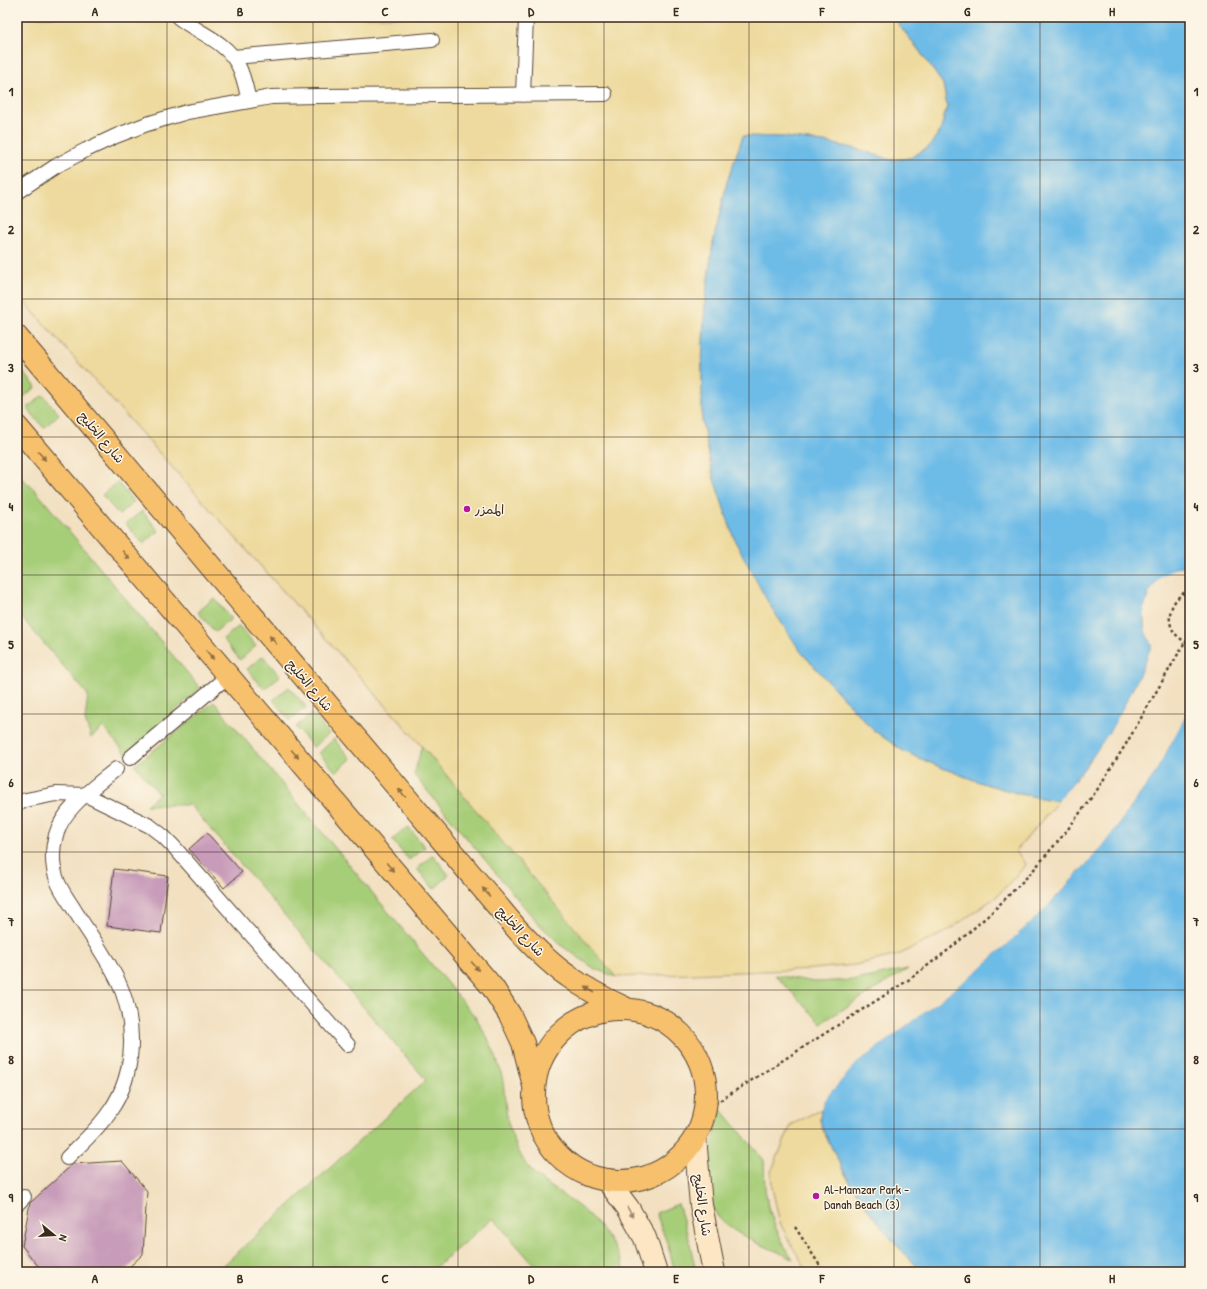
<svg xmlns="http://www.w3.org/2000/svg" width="1207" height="1289" viewBox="0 0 1207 1289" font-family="'Patrick Hand','Playpen Sans Arabic',sans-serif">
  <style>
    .green { fill: #a6cd77; stroke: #707c4a }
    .sand { fill: #eeda9e; stroke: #94825e }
    .water { fill: #6dbbe7; stroke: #547282 }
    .pier { fill: #f2e0c1 }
    .building { fill: #c79bb9 }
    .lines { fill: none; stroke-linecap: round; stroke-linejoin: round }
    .lane-casing { stroke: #564536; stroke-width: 16 }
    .secondary-casing { stroke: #564536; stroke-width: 24 }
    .primary-casing { stroke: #564536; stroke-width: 24 }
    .path { stroke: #564536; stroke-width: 2.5; stroke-dasharray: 3 3; stroke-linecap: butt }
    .lane { stroke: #fff; stroke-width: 14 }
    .secondary { stroke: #fce6c4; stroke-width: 22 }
    .primary { stroke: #f7c06c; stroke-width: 22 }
    .oneway { fill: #906e41 }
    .oneway2 { fill: #9c8871 }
    .grid { fill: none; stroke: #3b2a1e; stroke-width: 1; stroke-opacity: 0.55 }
    .poi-dot { fill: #b5179e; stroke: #fcf5e5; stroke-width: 1.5 }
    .labels { text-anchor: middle; stroke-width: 3; stroke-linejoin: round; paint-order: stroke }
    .street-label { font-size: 13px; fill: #3b2a1e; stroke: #fcf5e5 }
    .poi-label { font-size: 13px; fill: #3b2a1e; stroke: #fcf5e5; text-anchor: start }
    .neatline { fill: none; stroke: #3b2a1e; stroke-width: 1.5 }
    .grid-label { font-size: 13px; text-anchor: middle; font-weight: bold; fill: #3b2a1e }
  </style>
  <rect width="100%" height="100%" fill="#fcf5e5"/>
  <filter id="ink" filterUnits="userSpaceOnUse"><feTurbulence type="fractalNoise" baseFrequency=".025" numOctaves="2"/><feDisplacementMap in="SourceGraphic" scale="8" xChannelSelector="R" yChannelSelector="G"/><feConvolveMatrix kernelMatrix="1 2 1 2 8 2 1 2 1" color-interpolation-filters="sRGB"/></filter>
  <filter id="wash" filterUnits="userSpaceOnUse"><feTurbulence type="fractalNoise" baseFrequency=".012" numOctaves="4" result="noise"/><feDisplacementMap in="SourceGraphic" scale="16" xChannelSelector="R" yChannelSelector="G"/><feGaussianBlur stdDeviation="0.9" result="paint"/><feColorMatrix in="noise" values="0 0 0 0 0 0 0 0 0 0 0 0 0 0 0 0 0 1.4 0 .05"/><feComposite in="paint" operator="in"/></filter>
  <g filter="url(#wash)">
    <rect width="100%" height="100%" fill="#f2e0c1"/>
    <path class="green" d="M 19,367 L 36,387 L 20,400 L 17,397 L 17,368 Z
      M 43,395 L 59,414 L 44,428 L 27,408 Z
      M 17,474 L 35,490 L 200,688 L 127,755 L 103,727 L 91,738 L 85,720 L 88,695 L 17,612 Z
      M 117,482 L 134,502 L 119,515 L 102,495 Z
      M 142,511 L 159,531 L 143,544 L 126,524 Z
      M 214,598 L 231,619 L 215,632 L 198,612 Z
      M 239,626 L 256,646 L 240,660 L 223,639 Z
      M 263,656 L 280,676 L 264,689 L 247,669 Z
      M 289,687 L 306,707 L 290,720 L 273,700 Z
      M 214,702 L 477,1019 C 486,1035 495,1051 500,1069 C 505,1084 504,1101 507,1117 C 509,1131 519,1155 528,1167 C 546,1188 571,1198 590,1216 C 606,1232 618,1251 626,1272 L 540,1272 L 493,1218 L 430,1272 L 216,1272 L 426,1080 L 190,805 L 146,805 L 159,794 L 135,765 Z
      M 312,714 L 329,734 L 313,747 L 296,727 Z
      M 334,739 L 351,759 L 336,772 L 319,753 Z
      M 422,746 L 616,977 L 595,969 L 562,946 L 536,921 L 414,775 Z
      M 408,827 L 425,847 L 409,860 L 392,840 Z
      M 433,855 L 449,875 L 434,889 L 417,869 Z
      M 908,969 L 821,1023 L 775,975 L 814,982 L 856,980 Z
      M 721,1109 L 764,1160 L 765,1189 L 768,1206 L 775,1226 L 785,1247 L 793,1259 C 771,1248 743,1239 724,1223 C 694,1198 713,1142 721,1109 Z
      M 678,1204 L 689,1239 L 696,1272 L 675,1272 L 668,1246 L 656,1213 Z"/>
    <path class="sand" d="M 17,17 L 893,17 L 918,49 L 943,84 L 947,106 L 941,129 L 929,147 L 910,158 L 891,160 L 858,149 L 824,142 L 784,137 L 743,136 L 727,182 L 713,243 L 705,301 L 702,363 L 702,421 L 713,476 L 735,541 L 801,652 L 872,729 L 903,751 L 940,767 L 982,783 L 1020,794 L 1058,801 L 1016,851 L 1026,865 L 997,896 L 948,931 L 898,955 L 855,965 L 813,969 L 616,977 L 422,746 L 17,294 Z
      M 821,1109 L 820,1120 L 823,1130 C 833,1149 841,1169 853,1187 C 873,1218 896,1247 923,1272 L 808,1272 L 791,1244 L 780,1223 L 772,1188 L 771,1172 L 791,1125 Z"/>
    <path class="water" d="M 893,17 L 1190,17 L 1190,564 C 1159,571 1139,596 1145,628 C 1146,634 1150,640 1152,646 C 1140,674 1128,701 1112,728 C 1096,754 1077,778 1058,801 L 1020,794 L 982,783 L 940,767 L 903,751 L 872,729 L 801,652 L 769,604 L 735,541 L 713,476 L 702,421 L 702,363 L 705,301 L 713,243 L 727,182 L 743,136 L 784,137 L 824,142 L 858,149 L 891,160 L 910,158 L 929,147 L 941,129 L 947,106 L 943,84 L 918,49 Z
      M 1190,707 L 1190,1272 L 923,1272 C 896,1247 873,1218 853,1187 C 841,1169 833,1149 823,1130 L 820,1120 L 821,1109 L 824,1100 L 856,1064 L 976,972 L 1041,913 L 1102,847 L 1155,773 Z"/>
    <path class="pier" d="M 1190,564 L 1190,566 L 1173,572 L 1162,579 L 1151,593 L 1146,610 L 1147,629 L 1154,646 L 1136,689 L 1114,729 L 1088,767 L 1059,803 L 1056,803 L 1087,766 L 1112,728 L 1134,688 L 1152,646 L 1145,629 L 1144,609 L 1150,592 L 1160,578 L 1172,570 Z
      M 1190,705 L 1183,721 L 1155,773 L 1102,847 L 1041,913 L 976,972 L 856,1064 L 824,1100 L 821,1109 L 819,1110 L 823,1099 L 855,1062 L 975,971 L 1039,912 L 1100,846 L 1153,772 L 1188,706 Z"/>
    <g id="blocks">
      <path class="building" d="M 207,833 L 242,872 L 224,888 L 189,849 Z
        M 114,869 L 168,876 L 161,933 L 107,926 Z
        M 122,1161 L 147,1191 L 143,1254 L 124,1272 L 43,1272 L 22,1246 L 30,1203 L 73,1164 Z"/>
    </g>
  </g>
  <g filter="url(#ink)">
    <use href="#blocks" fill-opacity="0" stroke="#564536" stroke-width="1"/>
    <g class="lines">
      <g class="lane-casing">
        <path id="lane" d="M 178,17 C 198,33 226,41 238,65 C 244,76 246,89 249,101
          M 233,57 L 432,40
          M 523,95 L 526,17
          M 17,192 L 56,166 L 86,150 L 116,136 L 147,124 L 187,112 L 249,101 L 271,97 L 317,96 L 605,94
          M 130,758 L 228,676
          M 17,803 L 26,800 L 56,794 L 86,795 L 150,826 L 163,836 L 174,847 L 348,1045
          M 67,1158 C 82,1143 98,1129 110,1111 C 136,1074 137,1022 118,981 C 107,958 89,933 75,911 C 69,901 61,891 57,880 C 52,866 52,849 56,835 C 63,808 96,786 116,769
          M 17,1204 L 24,1197"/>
      </g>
      <g class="secondary-casing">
        <path id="secondary" d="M 695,1137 L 701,1205 L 714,1272
          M 607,1180 L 628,1208 L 645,1238 L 656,1272"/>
      </g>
      <g class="primary-casing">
        <path id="primary" d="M 17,337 L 517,929 C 533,946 549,963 568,976 C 586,989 605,999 625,1008
          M 17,427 L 493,988 L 510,1015 L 523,1043 L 534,1086
          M534 1095a86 86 0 1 1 172 0a86 86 0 1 1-172 0Z"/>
      </g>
      <path class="path" d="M 1190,590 C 1164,600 1162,635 1190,643
        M 705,1110 L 907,981 L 951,948 L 991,913 L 1030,874 L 1065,833 L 1097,790 L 1126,744 L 1185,642
        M 795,1227 L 824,1272"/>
      <use href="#lane" class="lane"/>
      <use href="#secondary" class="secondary"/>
      <use href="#primary" class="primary"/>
    </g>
    <defs><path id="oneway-solid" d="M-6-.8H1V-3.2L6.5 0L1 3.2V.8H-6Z"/></defs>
    <g class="oneway">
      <use href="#oneway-solid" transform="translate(42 456) rotate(50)"/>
      <use href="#oneway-solid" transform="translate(126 555) rotate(50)"/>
      <use href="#oneway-solid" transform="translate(273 640) rotate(-130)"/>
      <use href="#oneway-solid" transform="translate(210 655) rotate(50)"/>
      <use href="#oneway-solid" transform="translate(295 754) rotate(50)"/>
      <use href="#oneway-solid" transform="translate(402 793) rotate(-130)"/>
      <use href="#oneway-solid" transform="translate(390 867) rotate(50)"/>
      <use href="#oneway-solid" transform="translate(486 892) rotate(-130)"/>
      <use href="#oneway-solid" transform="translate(475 966) rotate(50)"/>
      <use href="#oneway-solid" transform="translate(590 990) rotate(-148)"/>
    </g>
    <use class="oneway2" href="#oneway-solid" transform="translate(630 1212) rotate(60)"/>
  </g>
  <path class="grid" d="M 167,17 L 167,1272M 313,17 L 313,1272M 458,17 L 458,1272M 604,17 L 604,1272M 749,17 L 749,1272M 894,17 L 894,1272M 1040,17 L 1040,1272M 17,160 L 1190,160M 17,299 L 1190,299M 17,437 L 1190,437M 17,575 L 1190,575M 17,714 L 1190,714M 17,852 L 1190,852M 17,990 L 1190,990M 17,1129 L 1190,1129"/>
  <g class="poi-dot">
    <circle cx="467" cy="509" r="4"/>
    <circle cx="816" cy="1196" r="4"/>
  </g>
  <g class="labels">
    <g class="street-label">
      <text transform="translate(102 437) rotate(50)" y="5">شارع الخليج</text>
      <text transform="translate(310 685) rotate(50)" y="5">شارع الخليج</text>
      <text transform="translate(521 931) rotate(47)" y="5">شارع الخليج</text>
      <text transform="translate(703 1205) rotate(82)" y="5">شارع الخليج</text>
    </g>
    <g class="poi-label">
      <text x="475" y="514">الممزر</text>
      <text x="824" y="1194">Al-Mamzar Park -<tspan x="824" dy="15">Danah Beach (3)</tspan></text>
    </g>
  </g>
  <rect width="1207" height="1289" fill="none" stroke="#fcf5e5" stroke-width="44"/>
  <g transform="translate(54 1235) rotate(108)" stroke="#fcf5e5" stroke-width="3" paint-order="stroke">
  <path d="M0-3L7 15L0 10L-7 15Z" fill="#3b2a1e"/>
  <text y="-6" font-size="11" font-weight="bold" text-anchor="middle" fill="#3b2a1e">N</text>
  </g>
  <rect x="22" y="22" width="1163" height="1245" class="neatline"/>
  <g class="grid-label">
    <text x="95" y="16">A</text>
    <text x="240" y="16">B</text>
    <text x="385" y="16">C</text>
    <text x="531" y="16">D</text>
    <text x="676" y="16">E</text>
    <text x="822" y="16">F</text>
    <text x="967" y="16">G</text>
    <text x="1112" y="16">H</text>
    <text x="11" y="96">1</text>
    <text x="1196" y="96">1</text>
    <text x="11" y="234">2</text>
    <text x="1196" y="234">2</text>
    <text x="11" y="372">3</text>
    <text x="1196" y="372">3</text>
    <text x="11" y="511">4</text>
    <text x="1196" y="511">4</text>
    <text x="11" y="649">5</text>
    <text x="1196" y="649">5</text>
    <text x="11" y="787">6</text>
    <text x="1196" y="787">6</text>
    <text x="11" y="926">7</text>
    <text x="1196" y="926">7</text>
    <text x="11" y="1064">8</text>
    <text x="1196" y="1064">8</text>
    <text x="11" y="1202">9</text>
    <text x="1196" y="1202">9</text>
    <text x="95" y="1283">A</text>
    <text x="240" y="1283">B</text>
    <text x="385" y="1283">C</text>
    <text x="531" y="1283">D</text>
    <text x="676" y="1283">E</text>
    <text x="822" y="1283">F</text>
    <text x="967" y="1283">G</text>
    <text x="1112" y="1283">H</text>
  </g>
</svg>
